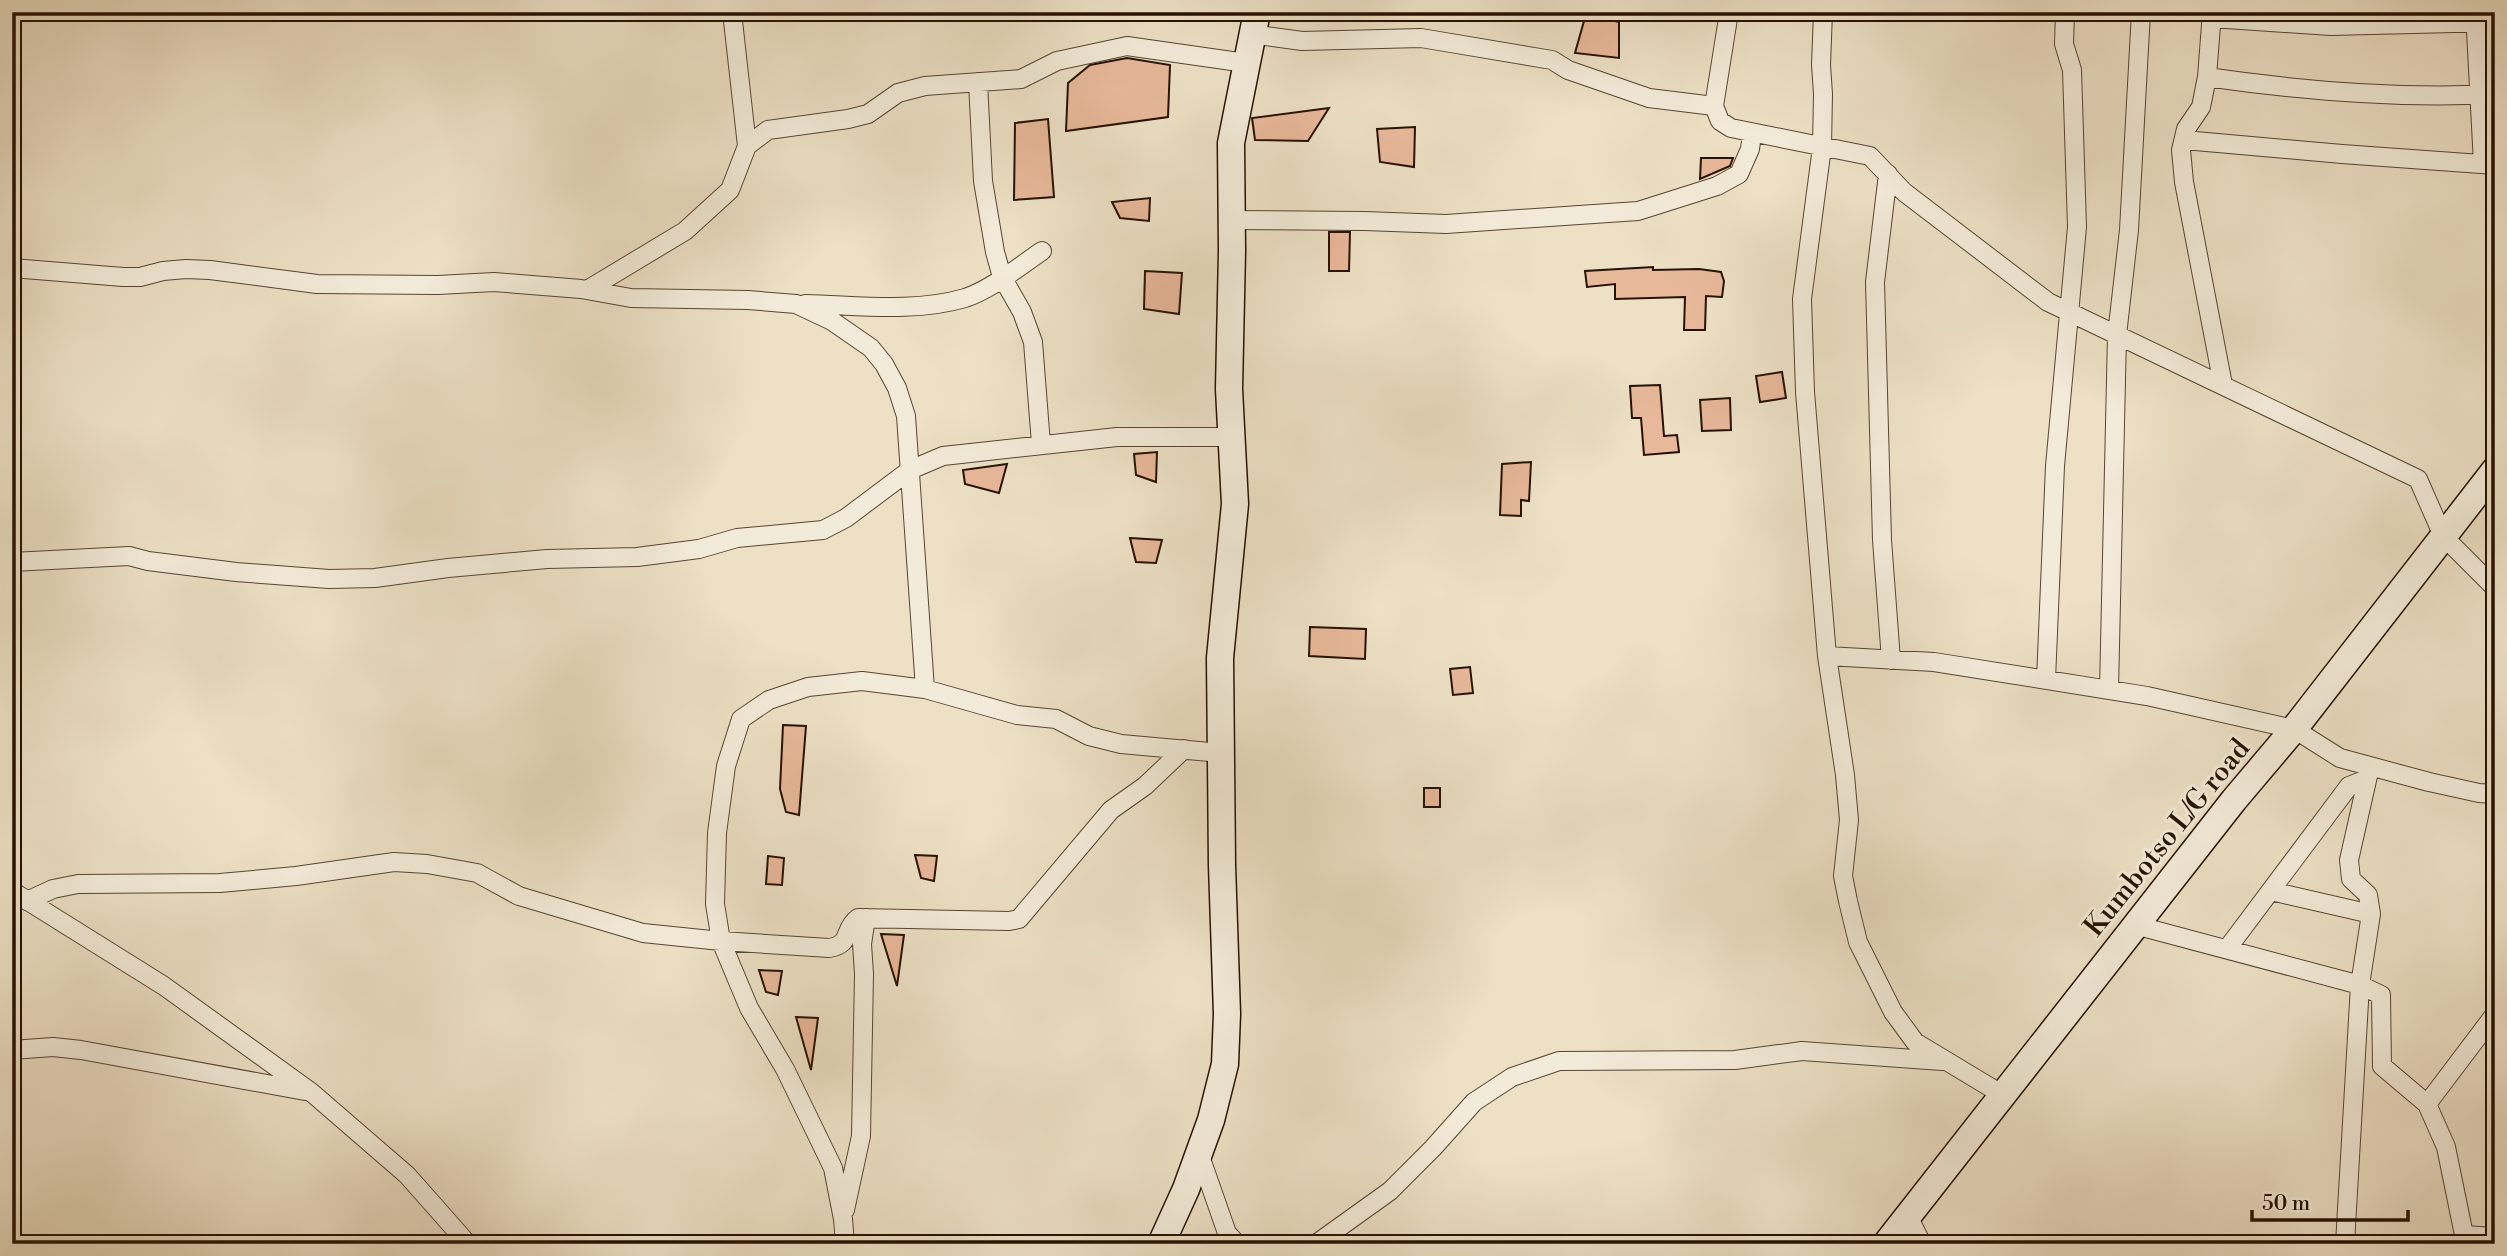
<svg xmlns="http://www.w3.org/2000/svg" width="2507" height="1256" viewBox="0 0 2507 1256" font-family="'Libre Bodoni',serif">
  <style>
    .building { fill: #e8b89a; stroke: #261101; stroke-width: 2 }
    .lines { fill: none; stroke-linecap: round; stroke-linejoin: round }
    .street-casing { stroke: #584532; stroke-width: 20 }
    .secondary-casing { stroke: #261101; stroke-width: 29 }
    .street { stroke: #f3ebd9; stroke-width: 18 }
    .secondary { stroke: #f3ebd9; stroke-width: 26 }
    .labels { text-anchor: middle; stroke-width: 6; stroke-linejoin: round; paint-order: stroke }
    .street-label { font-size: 28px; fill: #261101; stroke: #f3ebd9 }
  </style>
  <rect width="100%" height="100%" fill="#ede0c5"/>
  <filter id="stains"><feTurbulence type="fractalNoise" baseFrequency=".00286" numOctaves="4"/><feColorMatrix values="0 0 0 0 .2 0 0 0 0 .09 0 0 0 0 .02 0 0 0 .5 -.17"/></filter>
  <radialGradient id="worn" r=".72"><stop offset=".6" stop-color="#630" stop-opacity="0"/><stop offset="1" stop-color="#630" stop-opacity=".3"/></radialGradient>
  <path class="building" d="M 1586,14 L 1619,22 L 1619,58 L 1575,53 Z
    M 1127,58 L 1170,65 L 1168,117 L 1066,131 L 1068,83 L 1090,65 Z
    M 1329,108 L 1308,141 L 1255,140 L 1252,118 Z
    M 1048,119 L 1054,197 L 1014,200 L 1015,123 Z
    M 1415,127 L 1414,167 L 1380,162 L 1377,129 Z
    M 1701,158 L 1733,158 L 1730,166 L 1700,179 Z
    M 1150,198 L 1149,221 L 1120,218 L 1112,202 Z
    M 1329,232 L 1350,232 L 1349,271 L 1329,271 Z
    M 1653,267 L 1653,270 L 1699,269 L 1721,272 L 1724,281 L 1722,297 L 1706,296 L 1705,330 L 1684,330 L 1685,297 L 1615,299 L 1615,284 L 1587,287 L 1585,271 Z
    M 1145,271 L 1182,273 L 1179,314 L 1144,309 Z
    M 1782,372 L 1786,398 L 1760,402 L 1756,376 Z
    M 1660,385 L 1664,436 L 1677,435 L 1679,452 L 1644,455 L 1641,418 L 1632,418 L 1630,386 Z
    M 1730,398 L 1731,430 L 1702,431 L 1700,400 Z
    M 1157,452 L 1156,482 L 1136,475 L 1134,454 Z
    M 1531,462 L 1529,501 L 1521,500 L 1521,516 L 1500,515 L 1502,464 Z
    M 1007,464 L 999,493 L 965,484 L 963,470 Z
    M 1130,538 L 1162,540 L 1156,563 L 1136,562 Z
    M 1310,627 L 1366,629 L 1365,659 L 1309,656 Z
    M 1470,667 L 1473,693 L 1453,695 L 1450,669 Z
    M 783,725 L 806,726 L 799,815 L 786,812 L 780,789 Z
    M 1424,788 L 1440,788 L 1440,807 L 1424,807 Z
    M 915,855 L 937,856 L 934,881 L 921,878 Z
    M 768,856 L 784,858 L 782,885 L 766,884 Z
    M 881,934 L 904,935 L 897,986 Z
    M 759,970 L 782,971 L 778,995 L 766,992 Z
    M 796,1017 L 818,1018 L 811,1070 Z"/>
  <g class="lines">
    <g class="street-casing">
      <path id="street" d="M 732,12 L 747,146
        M 1729,12 L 1714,106 L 1720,121 L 1731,128 L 1870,156 L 1904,192 L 2048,302 L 2418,479 L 2443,536 L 2495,588
        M 1823,12 L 1821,65 L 1823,94 L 1822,147 L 1802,299 L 1805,392 L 1827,656 L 1845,775 L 1849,820 L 1843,876 L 1848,901 L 1858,942 L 1893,1012 L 1915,1042 L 2003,1095
        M 2212,12 L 2207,77 L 2201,107 L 2186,129 L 2181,150 L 2184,182 L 2223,385
        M 2475,12 L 2483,164
        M 2212,18 L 2331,26 L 2495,22
        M 1251,34 L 1302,41 L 1421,38 L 1552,60 L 1568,70 L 1649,98 L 1714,106
        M 2207,77 C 2303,91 2398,99 2495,94
        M 978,82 L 983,181 L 995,252 L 1002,277 L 1022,312 L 1033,342 L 1041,444
        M 2184,140 L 2342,154 L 2495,165
        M 1888,174 L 1875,282 L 1882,540 L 1891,660
        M 1232,220 L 1365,221 L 1446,224 L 1638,211 L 1717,186 L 1739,174 L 1750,149 L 1752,134
        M 12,268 L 123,277 L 140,277 L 163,271 L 186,269 L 210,270 L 317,284 L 438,285 L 494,282 L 581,289 L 631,298 L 748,300 L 796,304 L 832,321 L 871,348 L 884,364 L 897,388 L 906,416 L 925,689
        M 587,290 L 685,231 L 730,190 L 747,146 L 768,130 L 848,119 L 868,114 L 898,93 L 925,86 L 1021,79 L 1057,61 L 1127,46 L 1246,63
        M 805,304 C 857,305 914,313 965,298 C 990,290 1020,266 1042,251
        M 12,562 L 129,556 L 148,561 L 236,572 L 329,579 L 375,578 L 448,568 L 547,559 L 637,557 L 699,549 L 737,538 L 823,530 L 846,518 L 910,470 L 943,456 L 1117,437 L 1231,437
        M 1827,656 L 1934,662 L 2147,696 L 2294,729 L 2340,758 L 2429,782 L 2479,793 L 2495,794
        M 2046,680 L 2055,466 L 2077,227 L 2072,70 L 2064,44 L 2065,12
        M 2109,690 L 2117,335 L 2129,230 L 2141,12
        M 12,891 L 164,986 L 311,1092 L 407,1175 L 468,1244
        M 2271,891 L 2371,914
        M 27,901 L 53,889 L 78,884 L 220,883 L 296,876 L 394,862 L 427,864 L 477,873 L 519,896 L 643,933 L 721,941 L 829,948 C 853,944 842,930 858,918 L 1009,921 L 1019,919 L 1111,810 L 1145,786 L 1184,749
        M 2135,925 L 2360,985 L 2381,995 L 2382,1066 L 2427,1104 L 2495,1014
        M 2227,949 L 2349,786 L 2367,779
        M 12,1050 L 53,1047 L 81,1050 L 305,1091
        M 2427,1104 L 2446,1147 L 2464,1235 L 2495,1237
        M 1199,1153 L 1227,1233 L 1237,1244
        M 845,1210 L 861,1136 L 864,974 L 862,944 L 866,918
        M 1908,1216 L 1922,1244
        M 845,1244 L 843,1219 L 833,1168 L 785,1069 L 749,1008 L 721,941 L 715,904 L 717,833 L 726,766 L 741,719 L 769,700 L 808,687 L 862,681 L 925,689 L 1017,715 L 1056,719 L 1089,736 L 1121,744 L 1221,753
        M 1316,1244 L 1390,1191 L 1433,1148 L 1474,1102 L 1512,1077 L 1559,1061 L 1735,1060 L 1802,1051 L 1942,1061
        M 2345,1244 L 2360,985 L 2371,914 L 2368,895 L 2351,879 L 2349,860 L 2370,767"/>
    </g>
    <g class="secondary-casing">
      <path id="secondary" d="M 1161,1244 L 1186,1189 L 1211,1120 L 1225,1064 L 1227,1014 L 1222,865 L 1220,658 L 1235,504 L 1229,389 L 1232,251 L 1231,143 L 1257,12
        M 1886,1244 L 2234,800 L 2294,729 L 2495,470"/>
    </g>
    <use href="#street" class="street"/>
    <use href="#secondary" class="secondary"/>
  </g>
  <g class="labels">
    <g class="street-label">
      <text transform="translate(2166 837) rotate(-51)" y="10">Kumbotso L/G road</text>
    </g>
  </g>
  <rect width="2507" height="1256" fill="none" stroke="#ede0c5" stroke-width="42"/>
  <rect x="14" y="14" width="2479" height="1228" fill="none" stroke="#261101" stroke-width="3.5"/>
  <rect x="21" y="21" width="2465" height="1214" fill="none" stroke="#261101" stroke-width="2"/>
  <path d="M2252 1210v10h156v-10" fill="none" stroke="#261101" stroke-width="3.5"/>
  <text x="2262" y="1210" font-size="21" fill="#261101" stroke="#f3ebd9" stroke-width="5" paint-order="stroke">50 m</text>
  <rect width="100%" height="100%" filter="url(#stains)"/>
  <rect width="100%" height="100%" fill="url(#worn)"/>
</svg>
